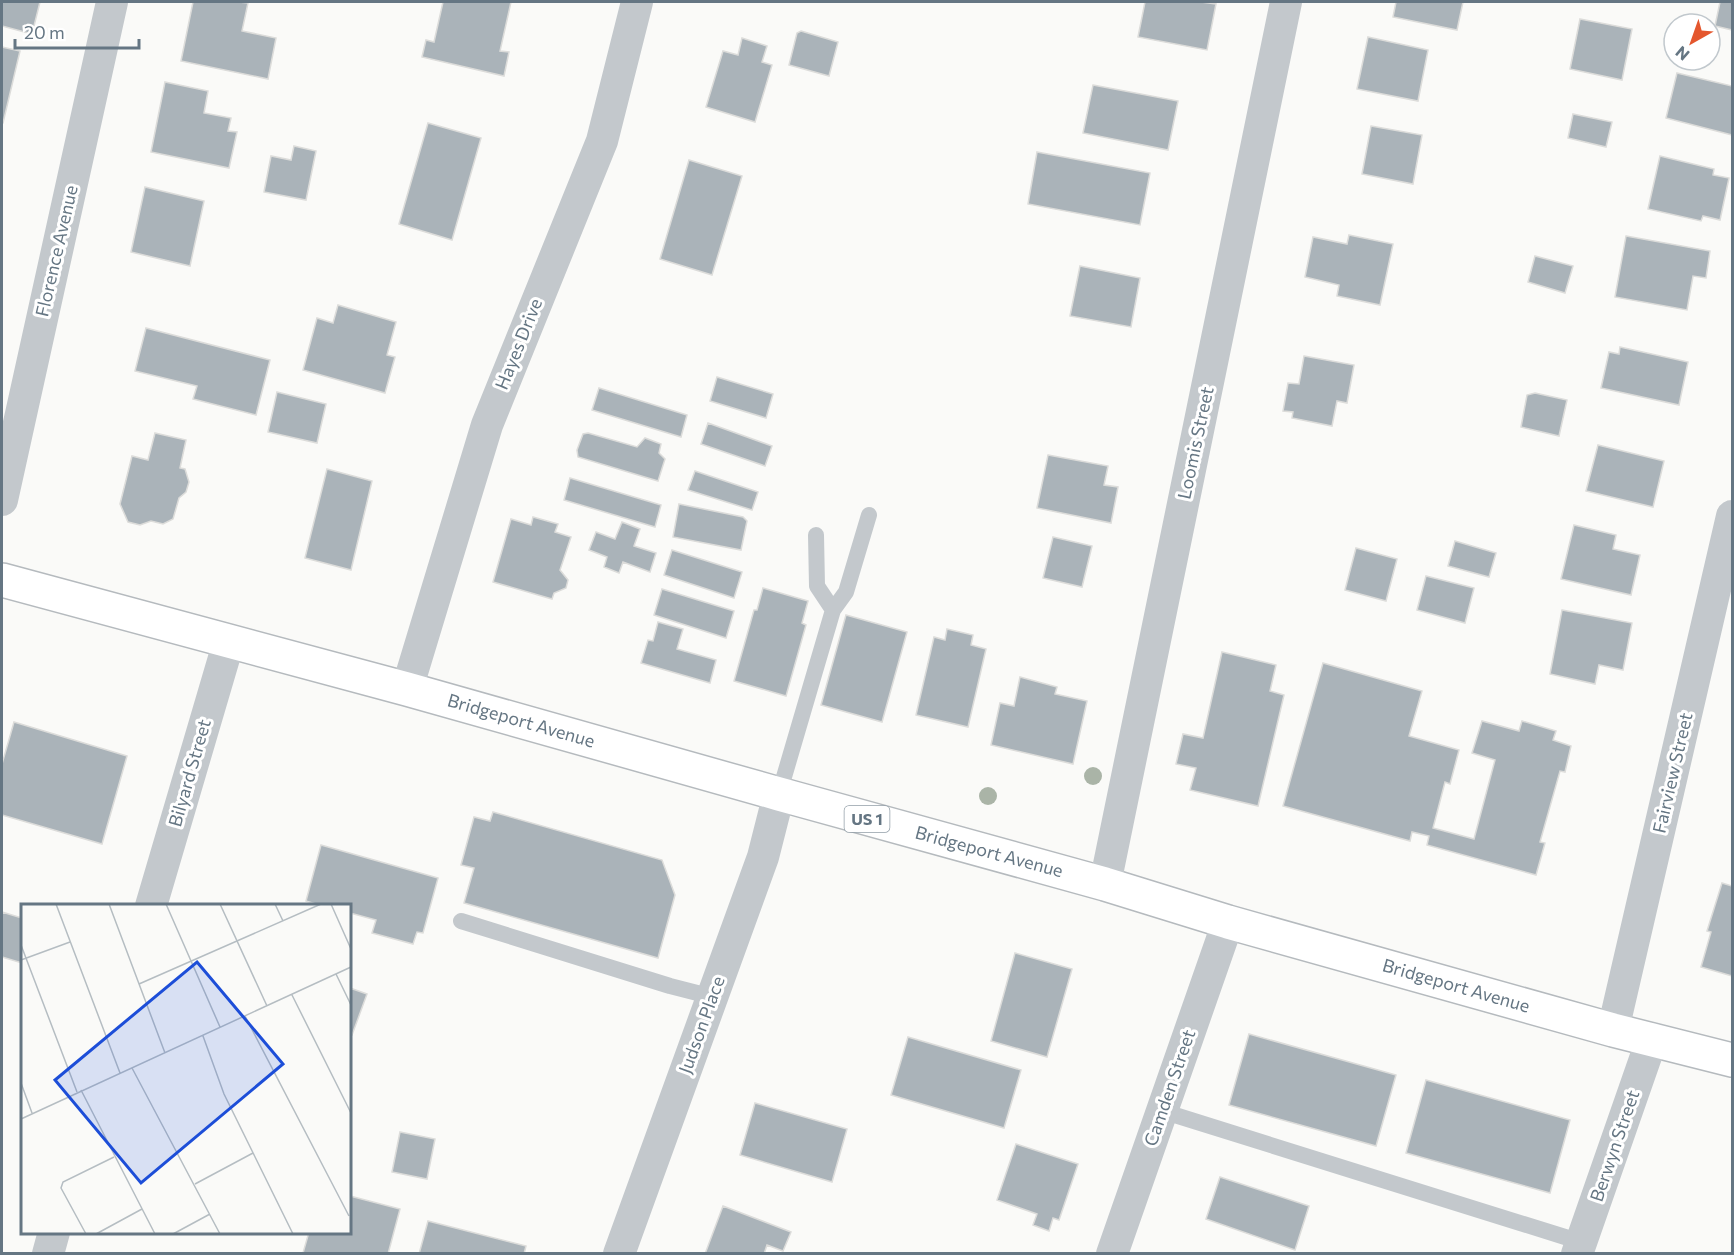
<svg xmlns="http://www.w3.org/2000/svg" width="1734" height="1255" viewBox="0 0 1734 1255" font-family="Commissioner,sans-serif">
  <style>
    .building { fill: #aab3b9; stroke: #dcdcda; stroke-width: 1.5 }
    .lines { fill: none; stroke-linecap: round; stroke-linejoin: round }
    .primary-casing { stroke: #b5babe; stroke-width: 36 }
    .service { stroke: #c3c8cc; stroke-width: 16 }
    .minor { stroke: #c3c8cc; stroke-width: 32 }
    .primary { stroke: #fff; stroke-width: 33 }
    .tree { fill: #aab4a7 }
    .labels { text-anchor: middle; stroke-width: 6; stroke-linejoin: round; paint-order: stroke }
    .shield { fill: #fff; stroke: #939fa8; stroke-width: 1.5 }
    .shield-label { font-size: 16px; font-weight: bold; fill: #657683 }
    .street-label { font-size: 18px; fill: #657683; stroke: #fff }
    .inset-road { fill: none; stroke: #b5bdc2; stroke-width: 1.5 }
    .view { fill: #1d4ed8; fill-opacity: 0.15; stroke: #1d4ed8; stroke-width: 3 }
    .inset-edge { fill: none; stroke: #657683; stroke-width: 3 }
  </style>
  <rect width="100%" height="100%" fill="#fafaf8"/>
  <path class="building" d="M 2,2 L 40,2 L 32,34 L 2,26 Z
    M 193,2 L 239,2 L 248,3 L 242,31 L 276,38 L 268,79 L 181,61 Z
    M 443,2 L 511,2 L 500,51 L 509,52 L 504,76 L 422,57 L 426,40 L 434,42 Z
    M 1145,2 L 1201,2 L 1216,4 L 1207,50 L 1138,37 Z
    M 1396,2 L 1463,2 L 1457,30 L 1393,17 Z
    M 1720,2 L 1732,2 L 1732,30 L 1715,26 Z
    M 1580,19 L 1632,29 L 1622,80 L 1570,69 Z
    M 801,31 L 838,42 L 829,76 L 789,65 L 797,33 Z
    M 1368,37 L 1428,50 L 1418,101 L 1357,89 Z
    M 742,38 L 767,46 L 762,62 L 772,65 L 755,122 L 706,107 L 723,51 L 738,55 Z
    M 2,47 L 20,51 L 3,123 L 2,123 Z
    M 1677,73 L 1732,86 L 1732,135 L 1666,118 Z
    M 165,82 L 208,91 L 204,113 L 231,118 L 228,131 L 237,132 L 229,168 L 151,152 Z
    M 1093,85 L 1178,101 L 1168,150 L 1083,133 Z
    M 1573,114 L 1612,122 L 1606,147 L 1568,138 Z
    M 428,123 L 481,138 L 452,240 L 399,224 Z
    M 1371,126 L 1422,135 L 1413,184 L 1362,174 Z
    M 294,146 L 316,151 L 306,200 L 264,192 L 271,156 L 291,160 Z
    M 1037,152 L 1150,173 L 1140,225 L 1028,204 Z
    M 1660,156 L 1714,169 L 1713,175 L 1729,178 L 1720,220 L 1703,216 L 1701,221 L 1648,209 Z
    M 689,160 L 742,176 L 712,275 L 660,259 Z
    M 145,187 L 204,201 L 190,266 L 131,252 Z
    M 1349,235 L 1393,244 L 1380,305 L 1337,296 L 1339,285 L 1305,277 L 1313,237 L 1347,244 Z
    M 1626,236 L 1710,251 L 1706,278 L 1693,276 L 1687,310 L 1615,297 Z
    M 1535,256 L 1573,266 L 1565,293 L 1528,282 Z
    M 1080,266 L 1140,278 L 1131,327 L 1070,316 Z
    M 338,305 L 396,322 L 387,355 L 395,357 L 385,393 L 303,370 L 317,318 L 333,323 Z
    M 146,328 L 270,360 L 256,415 L 193,399 L 197,386 L 135,371 Z
    M 1620,347 L 1688,362 L 1679,405 L 1601,388 L 1609,352 L 1619,354 Z
    M 1304,356 L 1354,365 L 1347,403 L 1337,401 L 1332,426 L 1292,418 L 1293,412 L 1283,411 L 1288,383 L 1299,384 Z
    M 717,377 L 773,394 L 766,418 L 710,401 Z
    M 599,388 L 687,415 L 681,437 L 592,410 Z
    M 277,392 L 326,404 L 317,443 L 268,432 Z
    M 1535,393 L 1567,400 L 1559,436 L 1521,427 L 1527,395 Z
    M 708,423 L 772,446 L 765,466 L 701,444 Z
    M 155,433 L 186,440 L 180,468 L 185,469 L 189,482 L 186,492 L 179,498 L 173,519 L 163,524 L 151,521 L 140,525 L 128,522 L 120,504 L 132,456 L 148,460 Z
    M 588,433 L 637,447 L 645,438 L 661,444 L 659,453 L 665,459 L 658,481 L 578,457 L 577,450 L 583,434 Z
    M 1598,445 L 1664,461 L 1653,507 L 1586,491 Z
    M 1048,455 L 1108,466 L 1104,485 L 1118,487 L 1111,523 L 1037,508 Z
    M 327,469 L 372,481 L 351,570 L 305,558 Z
    M 695,471 L 758,492 L 752,510 L 688,490 Z
    M 570,478 L 661,505 L 655,527 L 564,500 Z
    M 679,504 L 743,517 L 747,521 L 741,550 L 673,537 Z
    M 533,517 L 558,524 L 555,532 L 571,537 L 560,570 L 568,580 L 566,588 L 554,593 L 552,599 L 493,582 L 511,519 L 531,525 Z
    M 622,522 L 640,529 L 634,546 L 656,553 L 650,572 L 623,562 L 619,573 L 604,567 L 607,557 L 589,550 L 596,532 L 615,539 Z
    M 1574,525 L 1616,535 L 1613,549 L 1640,555 L 1631,595 L 1561,579 Z
    M 1053,537 L 1092,546 L 1082,587 L 1043,578 Z
    M 1455,541 L 1496,553 L 1489,577 L 1448,566 Z
    M 1356,548 L 1397,559 L 1386,601 L 1345,590 Z
    M 672,550 L 742,572 L 734,598 L 664,575 Z
    M 1426,576 L 1474,588 L 1465,623 L 1417,610 Z
    M 763,588 L 808,601 L 802,623 L 806,625 L 786,696 L 734,681 L 754,610 L 757,610 Z
    M 662,589 L 734,611 L 726,638 L 654,615 Z
    M 1562,610 L 1632,623 L 1623,670 L 1599,665 L 1595,684 L 1550,674 Z
    M 846,615 L 907,632 L 882,722 L 821,705 Z
    M 658,622 L 683,629 L 677,649 L 716,660 L 710,683 L 641,663 L 648,640 L 653,641 Z
    M 947,629 L 973,635 L 971,645 L 986,649 L 968,727 L 916,715 L 934,637 L 945,640 Z
    M 1222,652 L 1276,665 L 1270,691 L 1284,695 L 1258,806 L 1190,790 L 1196,768 L 1176,764 L 1183,734 L 1203,738 Z
    M 1323,663 L 1422,691 L 1409,736 L 1459,750 L 1450,784 L 1445,782 L 1433,828 L 1474,839 L 1495,760 L 1472,753 L 1482,721 L 1519,731 L 1522,721 L 1556,731 L 1553,740 L 1571,746 L 1565,772 L 1560,771 L 1540,842 L 1545,843 L 1536,875 L 1427,845 L 1429,836 L 1412,832 L 1410,841 L 1283,806 Z
    M 1020,677 L 1057,687 L 1055,694 L 1087,701 L 1073,764 L 991,745 L 1000,703 L 1014,706 Z
    M 14,722 L 127,756 L 102,844 L 2,815 L 2,764 Z
    M 493,812 L 662,860 L 675,895 L 658,958 L 464,903 L 474,868 L 461,865 L 474,817 L 490,821 Z
    M 321,845 L 438,878 L 423,933 L 417,932 L 413,944 L 372,933 L 376,920 L 350,913 L 350,906 L 322,906 L 306,901 Z
    M 1722,883 L 1732,886 L 1732,976 L 1701,967 L 1711,932 L 1707,931 Z
    M 2,912 L 22,918 L 22,963 L 2,957 Z
    M 1015,953 L 1072,969 L 1047,1057 L 991,1041 Z
    M 350,988 L 367,994 L 352,1035 L 350,1034 Z
    M 1249,1034 L 1396,1075 L 1376,1146 L 1229,1105 Z
    M 908,1037 L 1021,1070 L 1004,1128 L 891,1095 Z
    M 1426,1080 L 1570,1120 L 1550,1193 L 1406,1153 Z
    M 755,1103 L 847,1129 L 832,1182 L 740,1155 Z
    M 400,1132 L 435,1139 L 427,1179 L 392,1172 Z
    M 1016,1144 L 1078,1164 L 1059,1220 L 1053,1218 L 1049,1231 L 1033,1225 L 1037,1214 L 997,1200 Z
    M 1220,1177 L 1309,1206 L 1295,1250 L 1206,1219 Z
    M 350,1196 L 400,1209 L 388,1254 L 303,1253 L 309,1232 L 350,1232 Z
    M 723,1206 L 791,1232 L 783,1251 L 767,1245 L 764,1254 L 705,1254 Z
    M 428,1221 L 526,1246 L 524,1254 L 419,1254 Z"/>
  <g class="lines">
    <g class="primary-casing">
      <path id="primary" d="M 2,580 L 407,689 L 779,794 L 1105,884 L 1228,922 L 1613,1030 L 1732,1060"/>
    </g>
    <path class="service" d="M 833,610 L 846,592 L 869,515
      M 779,794 L 833,610 L 817,586 L 816,535
      M 461,921 L 670,986 L 713,997
      M 1162,1111 L 1581,1242"/>
    <path class="minor" d="M 2,500 L 112,2
      M 407,689 L 487,425 L 602,141 L 637,2
      M 1105,884 L 1286,2
      M 151,906 L 229,641
      M 1613,1030 L 1732,516
      M 48,1254 L 54,1232
      M 619,1254 L 763,857 L 779,794
      M 1112,1254 L 1228,922
      M 1577,1254 L 1652,1039"/>
    <use href="#primary" class="primary"/>
  </g>
  <g class="tree">
    <circle cx="1093" cy="776" r="9"/>
    <circle cx="988" cy="796" r="9"/>
  </g>
  <g class="labels">
    <rect class="shield" x="844.5" y="806" width="45" height="26" rx="4.5"/>
    <g class="shield-label">
      <text x="867" y="825">US 1</text>
    </g>
    <g class="street-label">
      <text transform="translate(57 251) rotate(-77)" y="6">Florence Avenue</text>
      <text transform="translate(519 344) rotate(-68)" y="6">Hayes Drive</text>
      <text transform="translate(1196 443) rotate(-78)" y="6">Loomis Street</text>
      <text transform="translate(521 721) rotate(16)" y="6">Bridgeport Avenue</text>
      <text transform="translate(190 773) rotate(-74)" y="6">Bilyard Street</text>
      <text transform="translate(1673 773) rotate(-77)" y="6">Fairview Street</text>
      <text transform="translate(989 852) rotate(15)" y="6">Bridgeport Avenue</text>
      <text transform="translate(1456 986) rotate(16)" y="6">Bridgeport Avenue</text>
      <text transform="translate(702 1025) rotate(-70)" y="6">Judson Place</text>
      <text transform="translate(1170 1088) rotate(-71)" y="6">Camden Street</text>
      <text transform="translate(1615 1146) rotate(-71)" y="6">Berwyn Street</text>
    </g>
  </g>
  <g transform="translate(21 904)">
    <rect width="330" height="330" fill="#fafaf8"/>
    <path class="inset-road" d="M 35,0 L 99,169M 88,0 L 144,149M 145,0 L 199,123M 199,0 L 246,102M 254,0 L 262,17M 310,0 L 330,45M 0,41 L 56,188M 0,56 L 49,38M 315,70 L 330,101M 118,80 L 300,0M 271,91 L 330,209M 224,112 L 328,312M 182,132 L 203,190 L 272,330M 111,164 L 199,330M 0,179 L 11,209M 60,186 L 134,330M 0,215 L 330,63M 174,280 L 232,249M 65,330 L 40,284 L 42,278 L 93,253M 75,330 L 121,305M 152,330 L 189,310"/>
    <path class="view" d="M 176,58 L 262,160 L 120,279 L 34,176 Z"/>
    <rect width="330" height="330" class="inset-edge"/>
  </g>
  <rect width="1734" height="1255" fill="none" stroke="#657683" stroke-width="6"/>
  <g transform="translate(1692 42) rotate(220)"><circle r="28" fill="#ffffff" stroke="#c1c8cd" stroke-width="1.5"/>
  <path d="M0-4.5L10 22L0 15L-10 22Z" fill="#e4572e"/>
  <text y="-9" font-size="16" font-weight="bold" text-anchor="middle" fill="#657683">N</text>
  </g>
  <path d="M15 39v9h124v-9" fill="none" stroke="#657683" stroke-width="3"/>
  <text x="24" y="39" font-size="18" fill="#657683" stroke="#ffffff" stroke-width="4.5" paint-order="stroke">20 m</text>
</svg>
